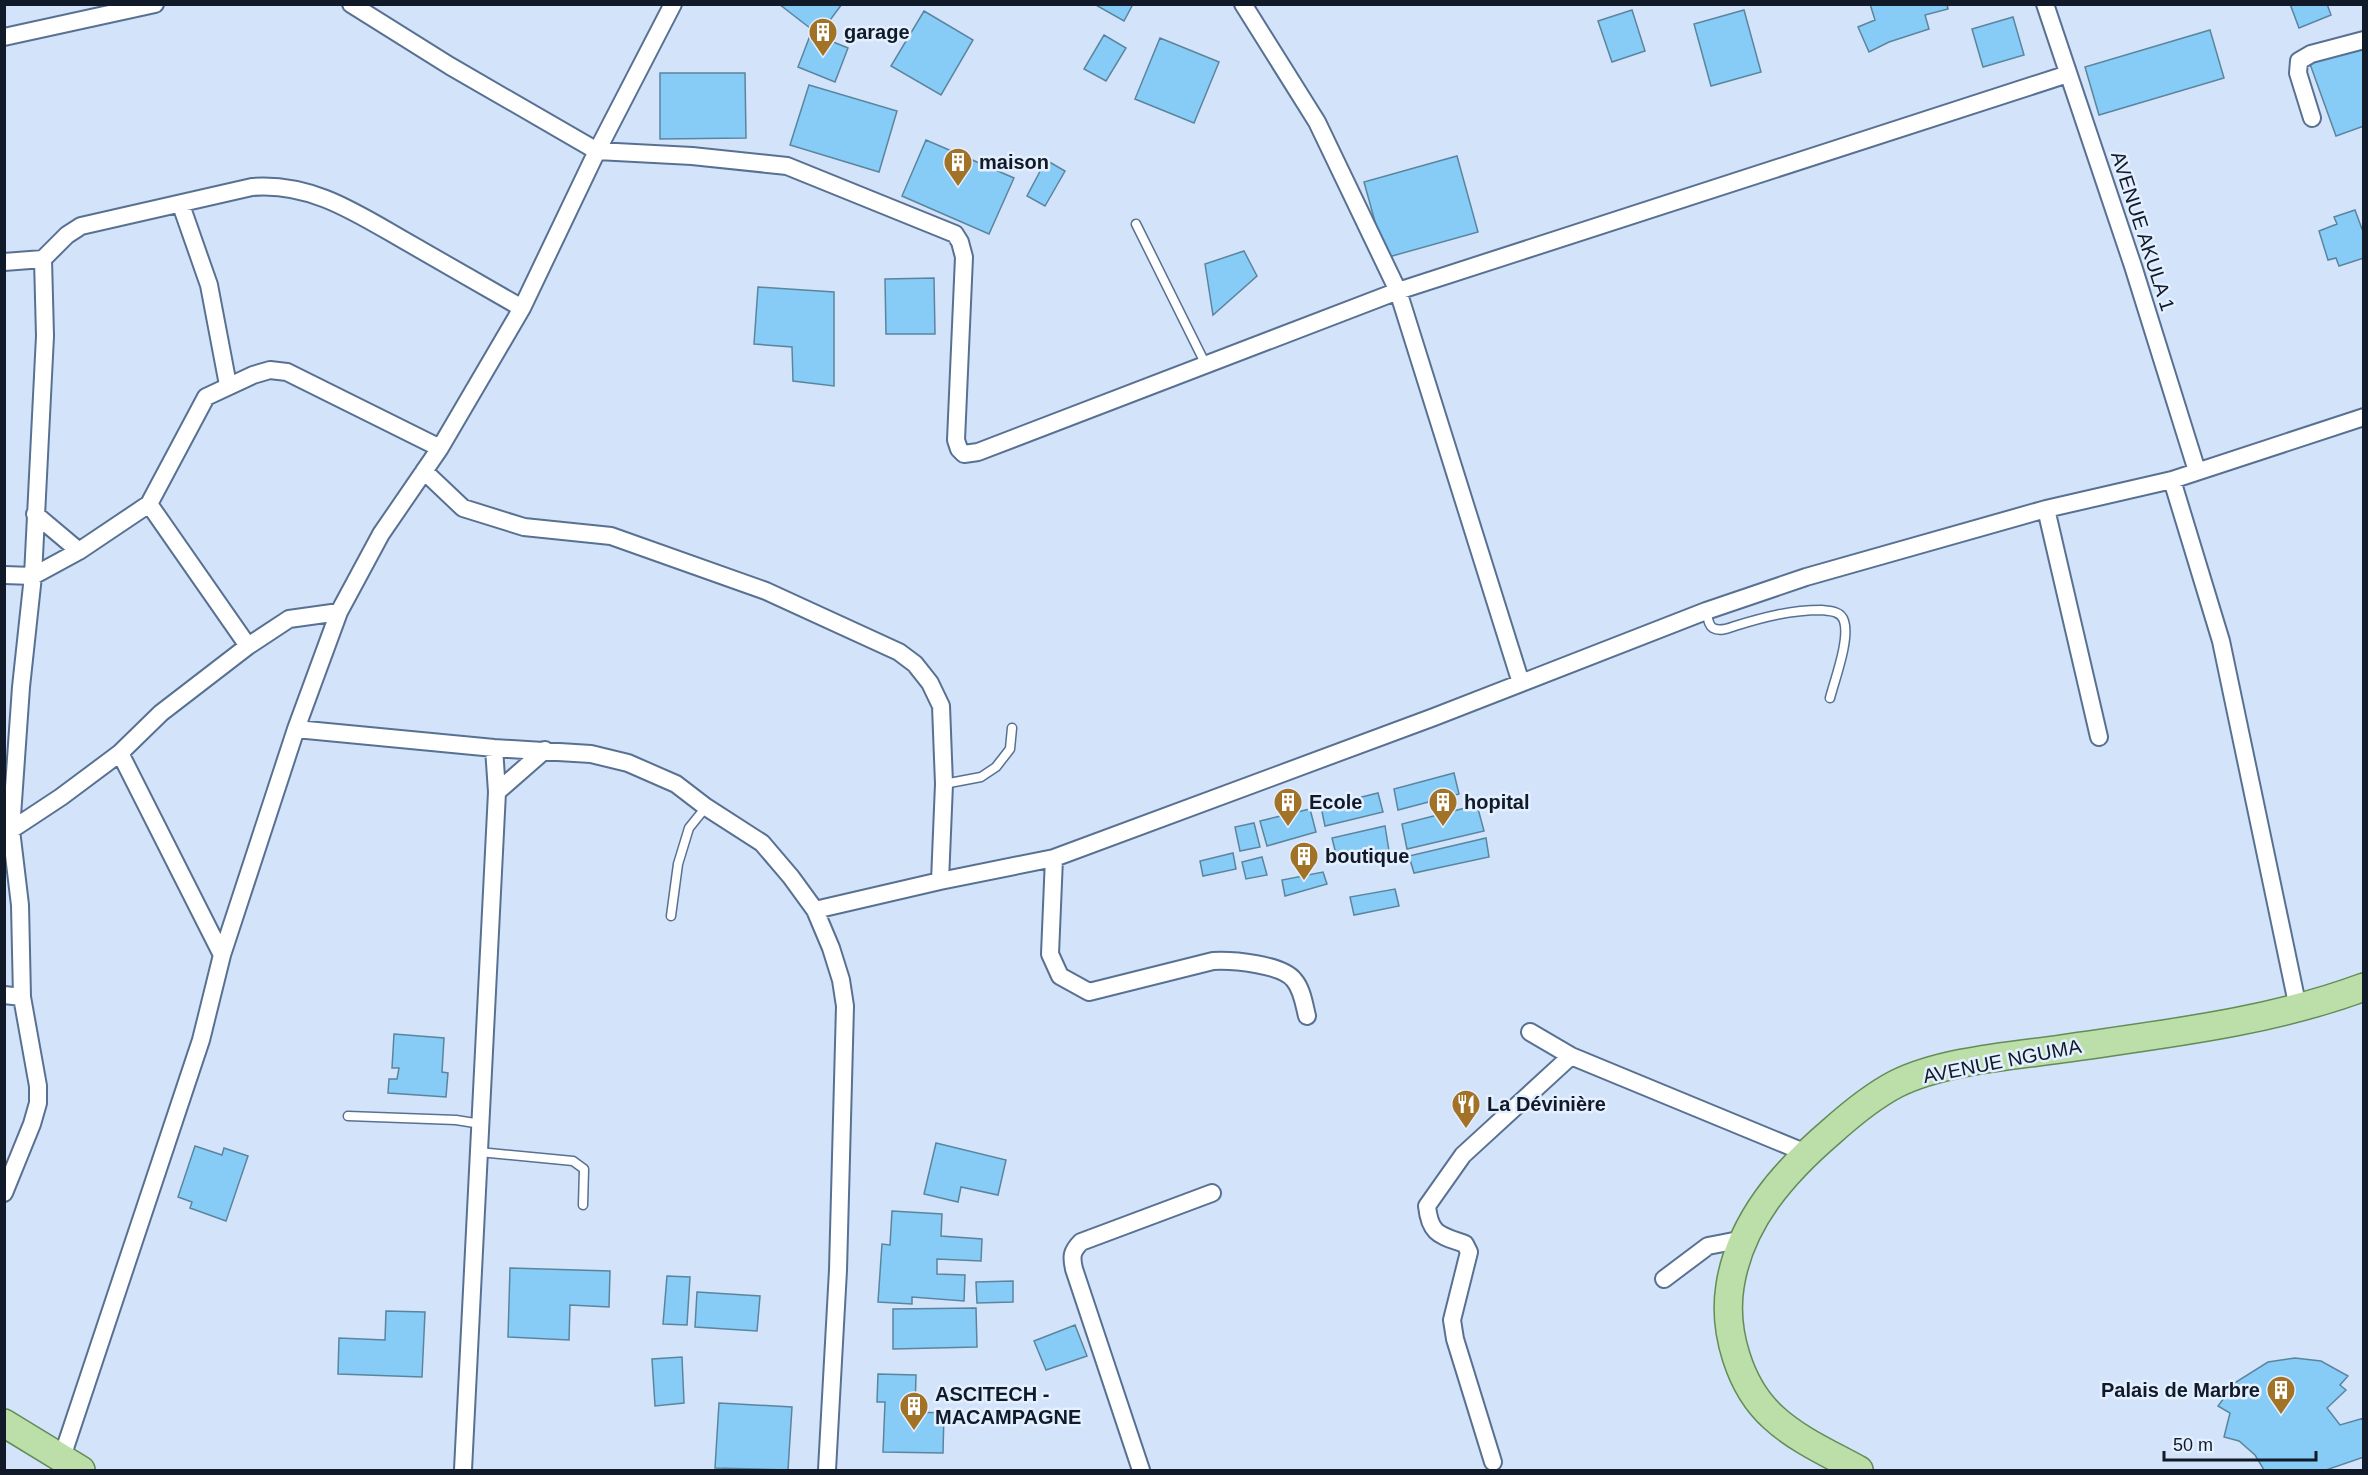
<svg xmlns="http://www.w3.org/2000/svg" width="2368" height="1475" viewBox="0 0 2368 1475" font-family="Helvetica,sans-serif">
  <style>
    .building { fill: #86ccf6; stroke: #5b859e; stroke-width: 1.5 }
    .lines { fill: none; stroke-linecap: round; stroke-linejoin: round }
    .lane-casing { stroke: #587192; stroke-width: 11 }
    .street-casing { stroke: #587192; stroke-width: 20 }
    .primary-casing { stroke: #638c57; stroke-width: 30 }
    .lane { stroke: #fff; stroke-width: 8 }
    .street { stroke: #fff; stroke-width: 16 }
    .primary { stroke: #bcdfaa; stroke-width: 27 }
    .labels { text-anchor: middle; stroke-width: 5; stroke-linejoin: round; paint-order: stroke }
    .poi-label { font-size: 20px; font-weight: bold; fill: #101a28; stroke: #e4efff; text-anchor: start }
    .street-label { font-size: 20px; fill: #101a28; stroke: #e4efff }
  </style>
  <rect width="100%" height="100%" fill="#d2e3fa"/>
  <path class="building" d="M 779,4 L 842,4 L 819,35 Z
    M 1094,4 L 1133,4 L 1124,21 Z
    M 1870,4 L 1947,4 L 1948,9 L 1925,15 L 1929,29 L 1889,42 L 1869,52 L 1858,27 L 1875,20 Z
    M 2290,4 L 2327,4 L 2331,15 L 2299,28 Z
    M 1632,10 L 1645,51 L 1612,62 L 1598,21 Z
    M 1744,10 L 1761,72 L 1711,86 L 1694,24 Z
    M 924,11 L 973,40 L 941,95 L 891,66 Z
    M 2013,17 L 2024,55 L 1983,67 L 1972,29 Z
    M 2210,30 L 2224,78 L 2099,115 L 2085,67 Z
    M 811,33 L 848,48 L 835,82 L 798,67 Z
    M 1104,35 L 1126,48 L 1106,81 L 1084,69 Z
    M 1160,38 L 1219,62 L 1194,123 L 1135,99 Z
    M 2364,44 L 2364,126 L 2336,136 L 2310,64 Z
    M 660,73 L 745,73 L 746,138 L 660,139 Z
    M 809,85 L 897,111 L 879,172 L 790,145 Z
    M 926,140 L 1014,178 L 989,234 L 902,196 Z
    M 1457,156 L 1478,232 L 1385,258 L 1364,182 Z
    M 1046,160 L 1065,171 L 1045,206 L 1027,196 Z
    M 2355,210 L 2362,229 L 2364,228 L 2364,258 L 2339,266 L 2336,258 L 2328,260 L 2319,231 L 2337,224 L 2334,217 Z
    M 1244,251 L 1257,276 L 1213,315 L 1205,264 Z
    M 934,278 L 935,334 L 886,334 L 885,279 Z
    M 758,287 L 834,292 L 834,386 L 793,381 L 792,347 L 754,344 Z
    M 1454,773 L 1459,794 L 1398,810 L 1394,789 Z
    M 1378,793 L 1383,812 L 1325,826 L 1321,807 Z
    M 1477,805 L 1484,831 L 1407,849 L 1402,824 Z
    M 1310,809 L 1316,832 L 1267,846 L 1260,821 Z
    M 1254,823 L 1260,847 L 1240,851 L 1235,827 Z
    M 1385,826 L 1389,851 L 1338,862 L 1332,838 Z
    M 1486,838 L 1489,857 L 1414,873 L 1409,856 Z
    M 1233,853 L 1236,869 L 1203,876 L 1200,861 Z
    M 1262,857 L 1267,875 L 1246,879 L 1242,862 Z
    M 1323,872 L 1327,884 L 1285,896 L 1282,880 Z
    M 1395,889 L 1399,906 L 1354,915 L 1350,897 Z
    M 394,1034 L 444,1038 L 442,1072 L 448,1073 L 446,1097 L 388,1093 L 389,1079 L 397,1079 L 399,1068 L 392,1068 Z
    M 936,1143 L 1006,1160 L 998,1195 L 961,1187 L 958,1202 L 924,1194 Z
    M 195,1146 L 222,1155 L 224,1148 L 248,1156 L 226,1221 L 190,1208 L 192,1202 L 178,1197 Z
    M 892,1211 L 942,1214 L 941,1236 L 982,1239 L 981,1261 L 937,1259 L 937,1274 L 965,1275 L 964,1301 L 912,1297 L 912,1304 L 878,1302 L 882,1244 L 890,1245 Z
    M 510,1268 L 610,1271 L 609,1307 L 570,1305 L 569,1340 L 508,1337 Z
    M 667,1276 L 690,1277 L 687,1325 L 663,1324 Z
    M 1013,1281 L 1013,1302 L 977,1303 L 976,1282 Z
    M 697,1292 L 760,1296 L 757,1331 L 695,1327 Z
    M 976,1308 L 977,1347 L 893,1349 L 893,1309 Z
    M 386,1311 L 425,1312 L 422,1377 L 338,1374 L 339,1338 L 385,1340 Z
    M 1075,1325 L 1087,1356 L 1046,1370 L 1034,1341 Z
    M 682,1357 L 684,1403 L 655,1406 L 652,1359 Z
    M 2295,1358 L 2321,1361 L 2348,1376 L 2340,1385 L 2346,1390 L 2327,1408 L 2340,1425 L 2364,1418 L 2364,1457 L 2326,1470 L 2264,1470 L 2255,1455 L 2239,1441 L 2224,1437 L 2230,1413 L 2218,1406 L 2236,1382 L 2268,1362 Z
    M 878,1374 L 916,1375 L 915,1412 L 944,1413 L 943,1453 L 883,1452 L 885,1402 L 877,1402 Z
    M 719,1403 L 792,1407 L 788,1470 L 715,1468 Z"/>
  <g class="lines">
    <g class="lane-casing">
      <path id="lane" d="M 1136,224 L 1206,365
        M 1706,611 C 1708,617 1708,625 1713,628 C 1720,632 1729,628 1735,626 C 1764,617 1791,610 1821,610 C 1830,611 1841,611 1844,621 C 1850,639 1835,679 1830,698
        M 944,784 L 981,777 L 996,767 L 1010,749 L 1012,728
        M 671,916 L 678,864 L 689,828 L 706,807
        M 348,1116 L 456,1120 L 481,1124
        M 479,1152 L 573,1161 L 584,1169 L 583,1205"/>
    </g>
    <g class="street-casing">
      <path id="street" d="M 351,4 L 450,66 L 597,151 L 692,156 L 787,166 L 955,234 L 960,242 L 964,257 L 956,440 L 959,449 L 964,454 L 978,452 L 1398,291 L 2068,74
        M 1243,4 L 1317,122 L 1398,291 L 1521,683
        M 2045,4 L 2133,266 L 2197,471
        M 4,37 L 155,4
        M 2312,118 L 2298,73 L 2299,61 L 2311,54 L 2364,40
        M 181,205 L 209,285 L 228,385
        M 4,262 L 43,259 L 67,235 L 81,226 L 252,187 C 315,182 362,217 414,246 C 450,267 486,287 522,308
        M 424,471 L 463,508 L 524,527 L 611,536 L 766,591 L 899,652 L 915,664 L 930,683 L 941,706 L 944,784 L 940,881
        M 2172,480 L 2221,641 L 2298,1008
        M 149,504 L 248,646
        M 2046,509 L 2099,737
        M 35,514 L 79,551
        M 4,575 L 33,576 L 79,551 L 149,504 L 206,397 L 253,375 L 270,370 L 287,372 L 440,448
        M 296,729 L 494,748 L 591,754 L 628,763 L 676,784 L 706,807 L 762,843 L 791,877 L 815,910 L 831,948 L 841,980 L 845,1006 L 838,1270 L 827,1470
        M 120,753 L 222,955
        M 497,792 L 545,750
        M 5,830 L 11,830 L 61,797 L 120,753 L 161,713 L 248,646 L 289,619 L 339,612
        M 1054,858 L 1050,954 L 1060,976 L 1089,992 L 1213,961 C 1232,960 1282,964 1294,980 C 1302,989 1304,1004 1307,1016
        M 815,910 L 940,881 L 1054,858 L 1434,717 L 1706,611 L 1806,577 L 2046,509 L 2172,480 L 2364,417
        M 4,995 L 22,997
        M 1530,1032 L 1571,1056 L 1806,1153
        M 4,1193 L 32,1124 L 38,1103 L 38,1086 L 22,997 L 20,905 L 11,830 L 21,687 L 33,576 L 45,336 L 43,259
        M 1664,1279 L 1708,1246 L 1744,1239
        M 62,1457 L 201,1040 L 222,955 L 296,729 L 339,612 L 381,534 L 440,448 L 522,308 L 597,151 L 673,4
        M 1493,1462 L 1455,1339 L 1452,1320 L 1469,1252 L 1465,1244 C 1440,1235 1430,1235 1427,1206 L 1463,1155 L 1571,1056
        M 463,1470 L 497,792 L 494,748
        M 1141,1470 L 1074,1269 C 1071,1256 1072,1251 1081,1242 L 1212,1193"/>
    </g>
    <g class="primary-casing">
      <path id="primary" d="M 4,1423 L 81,1470
        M 1859,1470 C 1830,1454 1798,1440 1774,1418 C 1739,1387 1723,1330 1730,1286 C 1740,1221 1784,1172 1832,1131 C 1851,1114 1873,1096 1896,1084 C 1942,1061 2011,1056 2061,1049 C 2163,1034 2267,1023 2364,987"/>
    </g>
    <use href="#lane" class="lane"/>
    <use href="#street" class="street"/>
    <use href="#primary" class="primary"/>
  </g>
  <defs>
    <g id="building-pin" transform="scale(1.5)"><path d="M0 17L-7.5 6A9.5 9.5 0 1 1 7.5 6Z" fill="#a27326" stroke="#e4efff"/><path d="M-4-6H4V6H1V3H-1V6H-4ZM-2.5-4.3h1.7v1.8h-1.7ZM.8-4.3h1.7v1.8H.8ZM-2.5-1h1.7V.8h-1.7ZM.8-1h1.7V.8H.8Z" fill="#fff"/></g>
    <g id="restaurant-pin" transform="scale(1.5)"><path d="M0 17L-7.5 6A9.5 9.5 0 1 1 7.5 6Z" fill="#a27326" stroke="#e4efff"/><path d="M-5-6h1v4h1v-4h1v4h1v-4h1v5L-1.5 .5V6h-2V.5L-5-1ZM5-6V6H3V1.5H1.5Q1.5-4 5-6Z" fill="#fff"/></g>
  </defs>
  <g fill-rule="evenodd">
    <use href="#building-pin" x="823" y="32"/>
    <use href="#building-pin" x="958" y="162"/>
    <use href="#building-pin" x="1288" y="802"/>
    <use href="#building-pin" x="1443" y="802"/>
    <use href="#building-pin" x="1304" y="856"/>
    <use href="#restaurant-pin" x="1466" y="1104"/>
    <use href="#building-pin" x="2281" y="1390"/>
    <use href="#building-pin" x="914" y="1406"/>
  </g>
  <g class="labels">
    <g class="poi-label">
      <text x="844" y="39">garage</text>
      <text x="979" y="169">maison</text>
      <text x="1309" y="809">Ecole</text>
      <text x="1464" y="809">hopital</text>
      <text x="1325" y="863">boutique</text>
      <text x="1487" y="1111">La Dévinière</text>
      <text x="2260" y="1397" text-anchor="end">Palais de Marbre</text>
      <text x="935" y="1401">ASCITECH -<tspan x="935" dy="23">MACAMPAGNE</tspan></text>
    </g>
    <g class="street-label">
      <text transform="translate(2143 231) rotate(72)" y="7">AVENUE AKULA 1</text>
      <text transform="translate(2002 1061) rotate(-11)" y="7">AVENUE NGUMA</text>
    </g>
  </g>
  <rect width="2368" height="1475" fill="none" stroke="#101a28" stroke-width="12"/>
  <path d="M2164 1451v9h152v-9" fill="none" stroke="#101a28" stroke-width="3"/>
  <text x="2173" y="1451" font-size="18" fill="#101a28" stroke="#e4efff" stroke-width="4.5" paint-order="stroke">50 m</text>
</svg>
